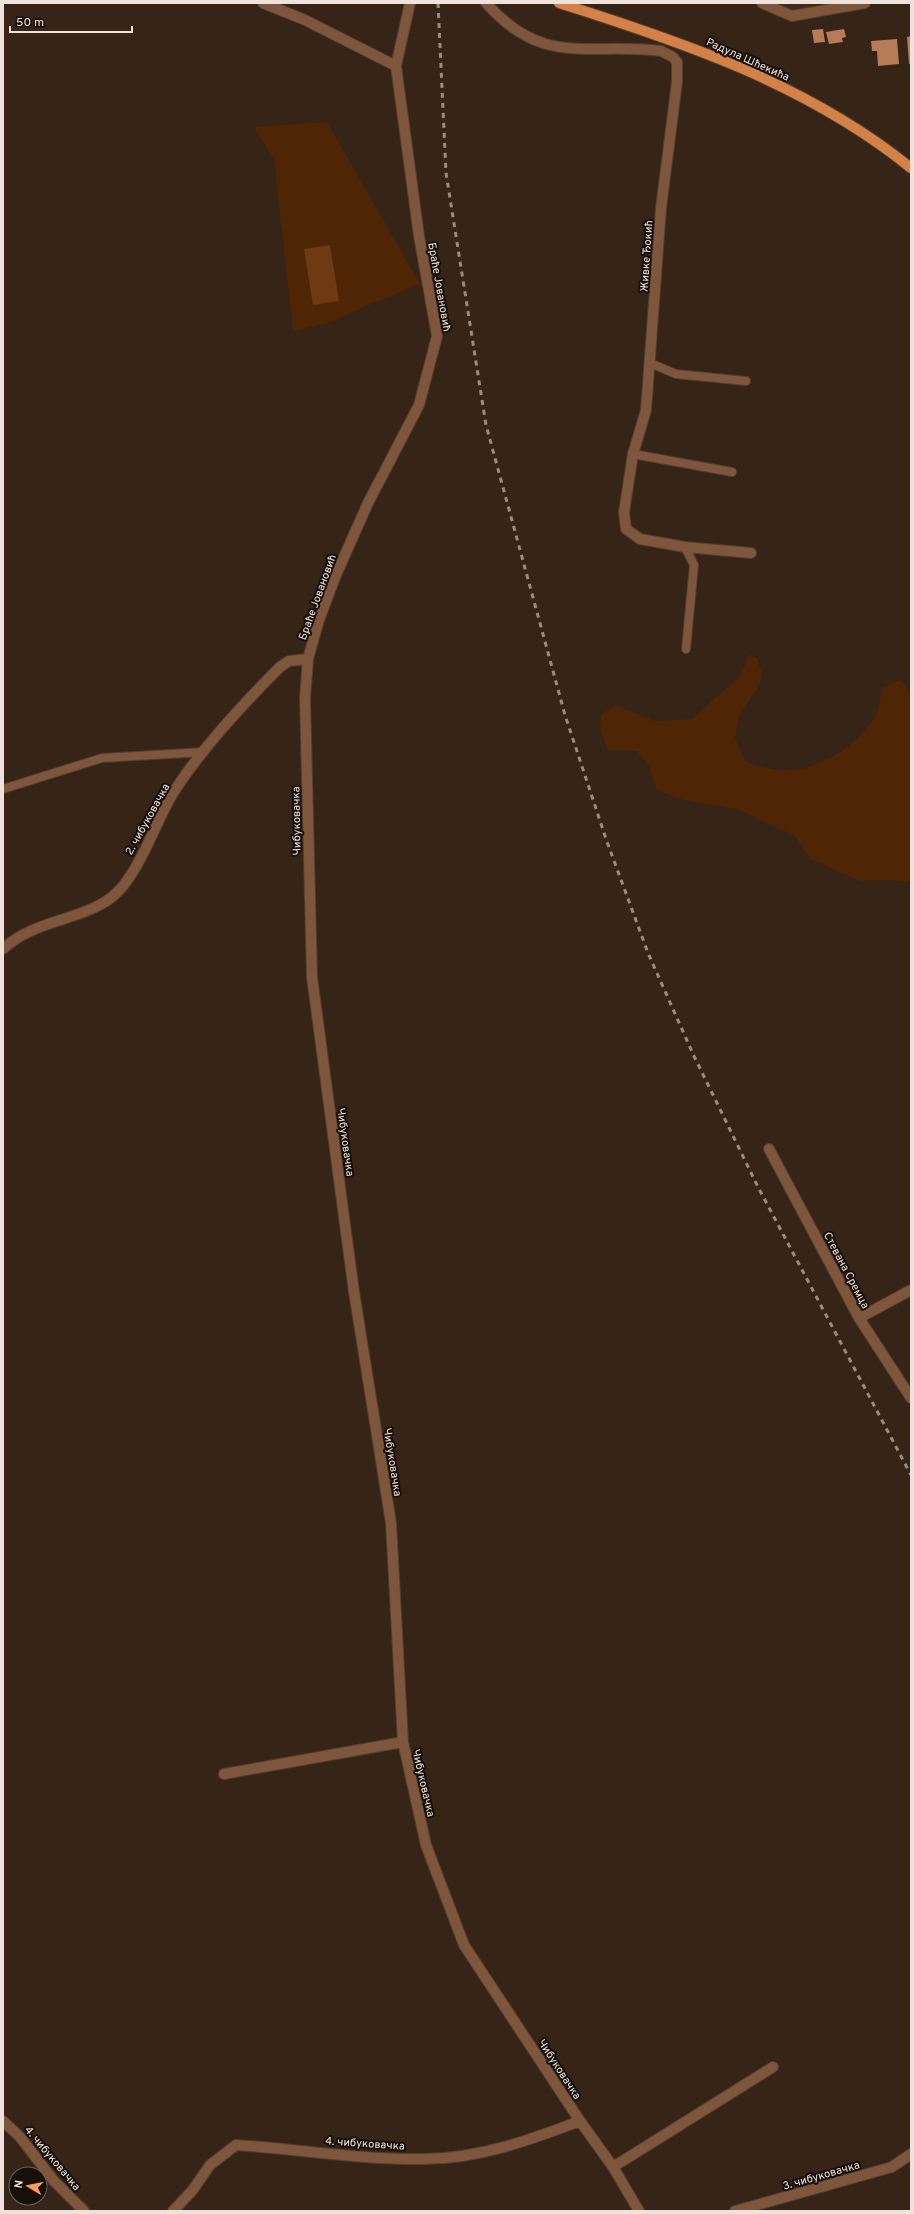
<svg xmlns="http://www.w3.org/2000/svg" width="914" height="2214" viewBox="0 0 914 2214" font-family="Overpass,sans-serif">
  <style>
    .built { fill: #442c1c }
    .green { fill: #4f2605 }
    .water { fill: #6d3a13 }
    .building { fill: #b57c57 }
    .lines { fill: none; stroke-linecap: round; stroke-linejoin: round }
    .lane-casing { stroke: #503f32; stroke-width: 10 }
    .street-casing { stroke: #503f32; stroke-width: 12 }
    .primary-casing { stroke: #503f32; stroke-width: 12 }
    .lane { stroke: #7e563c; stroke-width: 8 }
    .street { stroke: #7e563c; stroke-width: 10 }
    .primary { stroke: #d48147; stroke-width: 10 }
    .rail { stroke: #9b8c82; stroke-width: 3; stroke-dasharray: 5 5; stroke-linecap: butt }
    .labels { text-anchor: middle; stroke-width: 4; stroke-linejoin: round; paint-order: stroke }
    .street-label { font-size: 11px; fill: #efe2da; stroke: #170f0a }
  </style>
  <rect width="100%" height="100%" fill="#362417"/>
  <path class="built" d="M 762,3 L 866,3 L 792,16 Z"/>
  <path class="green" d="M 806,3 L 866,3 L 808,14 Z
    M 327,122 L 420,284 L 324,324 L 293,331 L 274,159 L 254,127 Z
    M 750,654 L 757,658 L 761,671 L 760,685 L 739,715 L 735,738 L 745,761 C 761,767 776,771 793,770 C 825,767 860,743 876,715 C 880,708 880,696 882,688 L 900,680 L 911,693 L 911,882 L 883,880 L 860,881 L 810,859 L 794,835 L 737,809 L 684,800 L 657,790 L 649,766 L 637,751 L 608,751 L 600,728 L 601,715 L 615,705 L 655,721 L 692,719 L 740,676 Z"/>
  <path class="water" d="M 330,245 L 339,301 L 313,305 L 304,249 Z"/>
  <path class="building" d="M 823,29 L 825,42 L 814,43 L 812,30 Z
    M 844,29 L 846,37 L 842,38 L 843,42 L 829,44 L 826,32 Z
    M 911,36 L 911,64 L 909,64 L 907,37 Z
    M 897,39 L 899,64 L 878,66 L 877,51 L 872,51 L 871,41 Z"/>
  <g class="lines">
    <g class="lane-casing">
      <path id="lane" d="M 650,363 L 676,374 L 746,381
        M 633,454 L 732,472
        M 685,547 L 694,565 L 686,649
        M 3,789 L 102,758 L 204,752"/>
    </g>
    <g class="street-casing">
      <path id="street" d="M 263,3 L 305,20 L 396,66
        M 410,3 L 396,66 L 419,236 L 437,336 L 419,405 L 368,503 L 336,575 L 319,620 L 308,659 L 305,698 L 312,977 L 354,1292 L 391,1523 L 403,1742 L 426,1845 L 464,1945 L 580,2121 L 613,2167 L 639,2211
        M 486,3 C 544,68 588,42 661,51 L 673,57 L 677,62 L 677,82 L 661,208 L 646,410 L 633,454 L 624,512 L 626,529 L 640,539 L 685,547 L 751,553
        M 762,3 L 792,16 L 865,3
        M 3,949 C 33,920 81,921 112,897 C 138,877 155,823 172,795 C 199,751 243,704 280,667 L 289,661 L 308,659
        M 769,1149 L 859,1318 L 911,1398
        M 859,1318 L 911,1290
        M 224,1774 L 403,1742
        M 3,2121 L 20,2137 L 54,2181 L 84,2211
        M 613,2167 L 773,2067
        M 173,2211 L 192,2191 L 210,2165 L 236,2145 C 298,2149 361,2160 424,2159 C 478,2159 530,2140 580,2121
        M 735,2211 L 892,2167 L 911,2154"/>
    </g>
    <g class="primary-casing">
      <path id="primary" d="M 559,3 C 683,42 809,85 911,168"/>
    </g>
    <use href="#lane" class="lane"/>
    <use href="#street" class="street"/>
    <use href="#primary" class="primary"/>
    <path class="rail" d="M 438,3 L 446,173 L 486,425 L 565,715 L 606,839 L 648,953 L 693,1054 L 758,1187 L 911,1475"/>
  </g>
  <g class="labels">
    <g class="street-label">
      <text transform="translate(748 59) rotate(24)" y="4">Радула Шћекића</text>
      <text transform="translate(646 256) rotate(-86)" y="4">Живке Ђокић</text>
      <text transform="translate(440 287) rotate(80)" y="4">Браће Јовановић</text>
      <text transform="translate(317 597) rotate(-70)" y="4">Браће Јовановић</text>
      <text transform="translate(147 819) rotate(-61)" y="4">2. чибуковачка</text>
      <text transform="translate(296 821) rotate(-91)" y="4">Чибуковачка</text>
      <text transform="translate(346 1142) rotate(82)" y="4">Чибуковачка</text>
      <text transform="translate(847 1270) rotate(62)" y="4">Стевана Сремца</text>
      <text transform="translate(393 1462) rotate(81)" y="4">Чибуковачка</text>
      <text transform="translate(424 1783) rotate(77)" y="4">Чибуковачка</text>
      <text transform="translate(560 2069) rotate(57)" y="4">Чибуковачка</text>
      <text transform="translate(365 2143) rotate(4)" y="4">4. чибуковачка</text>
      <text transform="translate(53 2158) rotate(50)" y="4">4. чибуковачка</text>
      <text transform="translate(821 2175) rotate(-16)" y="4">3. чибуковачка</text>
    </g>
  </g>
  <rect width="914" height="2214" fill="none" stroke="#efe2da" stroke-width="8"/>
  <g transform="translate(28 2186) rotate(280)"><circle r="19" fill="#170f0a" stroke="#6d635d"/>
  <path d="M0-3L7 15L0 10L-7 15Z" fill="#fe9c57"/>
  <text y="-6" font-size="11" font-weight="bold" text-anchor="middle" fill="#efe2da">N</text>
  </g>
  <path d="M10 26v6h122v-6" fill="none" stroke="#efe2da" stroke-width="2"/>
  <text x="16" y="26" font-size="12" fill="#efe2da" stroke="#170f0a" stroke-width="3" paint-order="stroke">50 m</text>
</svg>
